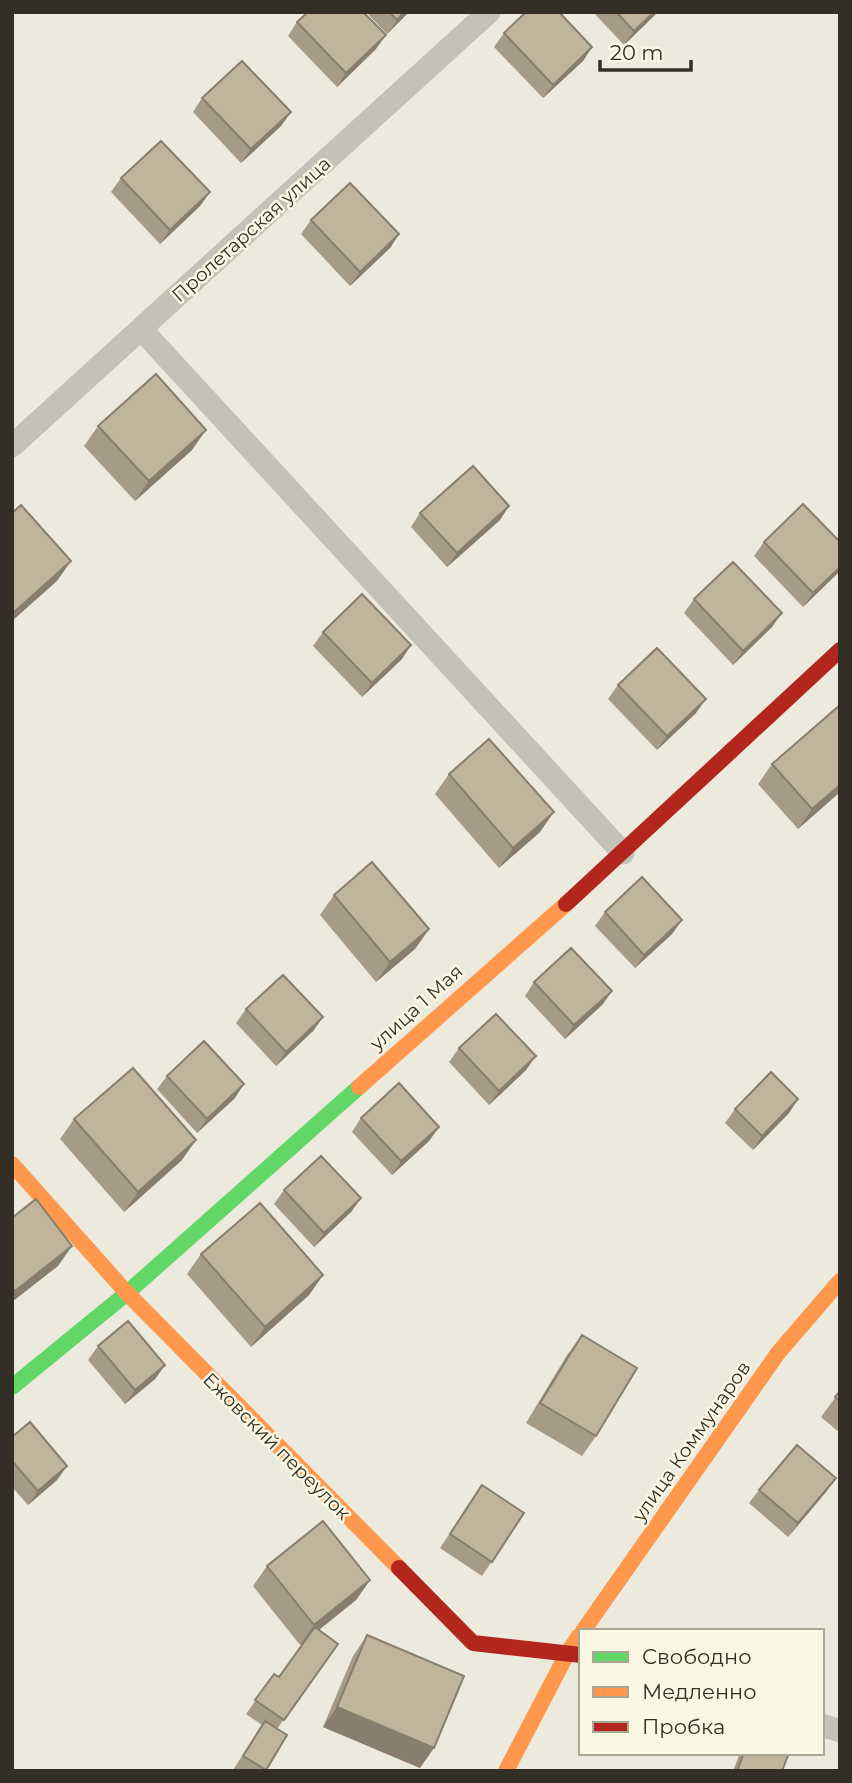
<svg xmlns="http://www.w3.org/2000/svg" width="852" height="1783" viewBox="0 0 852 1783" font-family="Montserrat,sans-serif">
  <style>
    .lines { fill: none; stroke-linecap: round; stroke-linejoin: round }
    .street { stroke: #c4c2b6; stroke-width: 23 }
    .fast { stroke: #63d668; stroke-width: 16 }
    .slow { stroke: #ff974d; stroke-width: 16 }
    .jam { stroke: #b3261e; stroke-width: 16 }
    .wall { fill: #a69b87 }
    .shaded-wall { fill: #877e6e }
    .building { fill: #c1b49d; stroke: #877e6e; stroke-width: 2 }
    .labels { text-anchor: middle; stroke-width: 5; stroke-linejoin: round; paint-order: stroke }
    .street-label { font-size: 19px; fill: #342f25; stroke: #faf7e3 }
  </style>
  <rect width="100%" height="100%" fill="#eceadc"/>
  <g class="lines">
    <path class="street" d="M 141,329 L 623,853
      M 12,446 L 489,12
      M 822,1725 L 840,1731"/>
    <path class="fast" d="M 12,1387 L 127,1293 L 359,1087"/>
    <path class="slow" d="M 359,1087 L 566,904
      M 12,1164 L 127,1293 L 399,1568
      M 583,1631 L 778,1353 L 840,1281
      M 506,1771 L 568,1652 L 579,1636"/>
    <path class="jam" d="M 566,904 L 840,650
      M 399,1568 L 473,1643 L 581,1655"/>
  </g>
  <path class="wall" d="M 366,12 L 409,12 L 387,34 Z
    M 593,12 L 658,12 L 624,45 Z
    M 297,22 L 376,49 L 337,87 L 288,36 Z
    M 504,33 L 592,47 L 583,61 L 543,98 L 494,47 Z
    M 202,98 L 291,112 L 281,126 L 241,163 L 193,112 Z
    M 121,178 L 210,192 L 200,206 L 160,244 L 111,192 Z
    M 311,220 L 399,234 L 390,248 L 350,286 L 301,234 Z
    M 98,426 L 192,450 L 135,501 L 84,446 Z
    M 420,513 L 500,520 L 447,567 L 411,527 Z
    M 764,542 L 840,542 L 840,571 L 803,607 L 754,556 Z
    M 694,599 L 772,627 L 733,665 L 684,613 Z
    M 323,632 L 402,659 L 362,697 L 313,646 Z
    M 618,685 L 696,713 L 657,750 L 608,699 Z
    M 840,705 L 840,792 L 798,829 L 758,784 L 772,764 Z
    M 449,774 L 540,832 L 499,868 L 435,794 Z
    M 334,895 L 429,929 L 415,949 L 376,982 L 320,915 Z
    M 605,912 L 682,920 L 672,934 L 635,968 L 595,926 Z
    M 534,982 L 612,991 L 602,1005 L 565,1039 L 525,996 Z
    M 246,1009 L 323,1017 L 313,1031 L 276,1066 L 236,1023 Z
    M 459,1048 L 526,1070 L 489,1105 L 449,1062 Z
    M 167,1076 L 235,1098 L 197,1133 L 157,1089 Z
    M 798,1099 L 789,1113 L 753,1150 L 725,1123 L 735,1109 Z
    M 361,1118 L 439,1127 L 429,1141 L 392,1175 L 352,1132 Z
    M 74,1119 L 182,1160 L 124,1212 L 60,1139 Z
    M 284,1190 L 361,1198 L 351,1212 L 314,1247 L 274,1204 Z
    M 201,1254 L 323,1275 L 309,1295 L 251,1347 L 187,1274 Z
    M 582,1335 L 596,1436 L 582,1456 L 526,1423 L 567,1355 Z
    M 98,1346 L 165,1365 L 155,1379 L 125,1404 L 88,1360 Z
    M 840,1391 L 840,1433 L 821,1417 Z
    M 12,1437 L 67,1466 L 57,1480 L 28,1505 L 12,1487 Z
    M 482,1485 L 524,1513 L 482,1576 L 440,1548 Z
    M 759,1490 L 826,1492 L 788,1537 L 749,1503 Z
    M 267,1566 L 370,1580 L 356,1600 L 319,1630 L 338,1644 L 277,1729 L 287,1735 L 265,1771 L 235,1771 L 233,1770 L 262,1725 L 246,1714 L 274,1674 L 279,1677 L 304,1642 L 300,1645 L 253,1586 Z
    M 367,1635 L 420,1768 L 323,1727 L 353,1656 Z
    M 740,1753 L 789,1753 L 782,1771 L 733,1771 Z"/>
  <path class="shaded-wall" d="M 404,12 L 409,12 L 387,34 L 397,20 Z
    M 654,12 L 658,12 L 624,45 L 634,31 Z
    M 386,35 L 376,49 L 337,87 L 346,73 Z
    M 592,47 L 583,61 L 543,98 L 553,85 Z
    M 291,112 L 281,126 L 241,163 L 251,149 Z
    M 210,192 L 200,206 L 160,244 L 170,230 Z
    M 399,234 L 390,248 L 350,286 L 360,272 Z
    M 206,430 L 192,450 L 135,501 L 149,481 Z
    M 509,506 L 500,520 L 447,567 L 457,553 Z
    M 71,561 L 57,581 L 12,621 L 12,614 L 13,613 Z
    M 840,567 L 840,571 L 803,607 L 813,593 Z
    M 782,613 L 772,627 L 733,665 L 743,651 Z
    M 411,645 L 402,659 L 362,697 L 372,683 Z
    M 706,699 L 696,713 L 657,750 L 667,736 Z
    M 840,785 L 840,792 L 798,829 L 812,809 Z
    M 554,812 L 540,832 L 499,868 L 513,848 Z
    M 682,920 L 672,934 L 635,968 L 644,955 Z
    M 429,929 L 415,949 L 376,982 L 390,962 Z
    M 612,991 L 602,1005 L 565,1039 L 574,1025 Z
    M 323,1017 L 313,1031 L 276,1066 L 286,1052 Z
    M 536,1056 L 526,1070 L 489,1105 L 499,1091 Z
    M 244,1084 L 235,1098 L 197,1133 L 207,1119 Z
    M 798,1099 L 789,1113 L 753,1150 L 762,1136 Z
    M 439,1127 L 429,1141 L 392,1175 L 401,1161 Z
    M 196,1140 L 182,1160 L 124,1212 L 138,1192 Z
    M 361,1198 L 351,1212 L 314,1247 L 324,1233 Z
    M 72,1246 L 58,1266 L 12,1302 L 12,1295 L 15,1291 Z
    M 323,1275 L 309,1295 L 251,1347 L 265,1327 Z
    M 165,1365 L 155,1379 L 125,1404 L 135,1390 Z
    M 67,1466 L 57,1480 L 28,1505 L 38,1491 Z
    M 836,1478 L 826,1492 L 788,1537 L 798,1523 Z
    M 370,1580 L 356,1600 L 300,1645 L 314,1625 Z
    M 337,1707 L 434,1748 L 420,1768 L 323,1727 Z"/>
  <path class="building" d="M 308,12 L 363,12 L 386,35 L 346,73 L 297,22 Z
    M 389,12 L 404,12 L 397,20 Z
    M 526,12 L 559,12 L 592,47 L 553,85 L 504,33 Z
    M 616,12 L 654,12 L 634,31 Z
    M 242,61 L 291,112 L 251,149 L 202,98 Z
    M 161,141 L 210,192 L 170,230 L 121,178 Z
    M 350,183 L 399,234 L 360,272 L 311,220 Z
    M 156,374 L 206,430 L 149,481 L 98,426 Z
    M 473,466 L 509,506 L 457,553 L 420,513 Z
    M 803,504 L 840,542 L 840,567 L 813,593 L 764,542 Z
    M 21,505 L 71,561 L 13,613 L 12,611 L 12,513 Z
    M 733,562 L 782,613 L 743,651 L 694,599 Z
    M 362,594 L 411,645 L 372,683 L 323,632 Z
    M 657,648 L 706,699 L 667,736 L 618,685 Z
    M 840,705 L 840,785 L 812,809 L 772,764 Z
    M 489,739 L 554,812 L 513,848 L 449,774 Z
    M 372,862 L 429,929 L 390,962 L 334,895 Z
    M 642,877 L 682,920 L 644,955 L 605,912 Z
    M 571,948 L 612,991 L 574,1025 L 534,982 Z
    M 283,975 L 323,1017 L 286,1052 L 246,1009 Z
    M 496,1014 L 536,1056 L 499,1091 L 459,1048 Z
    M 204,1041 L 244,1084 L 207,1119 L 167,1076 Z
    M 133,1068 L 196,1140 L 138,1192 L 74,1119 Z
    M 771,1072 L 798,1099 L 762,1136 L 735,1109 Z
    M 399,1083 L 439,1127 L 401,1161 L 361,1118 Z
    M 321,1156 L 361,1198 L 324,1233 L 284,1190 Z
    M 36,1199 L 72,1246 L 15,1291 L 12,1287 L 12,1218 Z
    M 260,1203 L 323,1275 L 265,1327 L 201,1254 Z
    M 128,1321 L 165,1365 L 135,1390 L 98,1346 Z
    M 582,1335 L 637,1368 L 596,1436 L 540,1403 Z
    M 840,1391 L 840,1401 L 835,1397 Z
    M 30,1422 L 67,1466 L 38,1491 L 12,1461 L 12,1437 Z
    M 797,1445 L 836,1478 L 798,1523 L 759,1490 Z
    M 482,1485 L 524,1513 L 492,1562 L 450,1534 Z
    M 323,1521 L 370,1580 L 314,1625 L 267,1566 Z
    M 315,1627 L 338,1644 L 284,1720 L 255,1700 L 274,1674 L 279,1677 Z
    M 367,1635 L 464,1676 L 434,1748 L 337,1707 Z
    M 265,1721 L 287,1735 L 266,1770 L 243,1756 Z
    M 744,1753 L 789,1753 L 782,1771 L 737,1771 Z"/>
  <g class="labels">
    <g class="street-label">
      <text transform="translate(251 229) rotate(-42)" y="7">Пролетарская улица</text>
      <text transform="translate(416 1007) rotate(-42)" y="7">улица 1 Мая</text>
      <text transform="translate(691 1441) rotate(-55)" y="7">улица Коммунаров</text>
      <text transform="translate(277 1446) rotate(45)" y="7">Ежовский переулок</text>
    </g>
  </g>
  <rect width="852" height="1783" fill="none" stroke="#342f25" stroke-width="28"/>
  <rect x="579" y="1629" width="245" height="126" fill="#faf7e3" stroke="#aba797" stroke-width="2"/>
  <rect x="593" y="1652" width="35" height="10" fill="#63d668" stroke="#aba797" stroke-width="2"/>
  <text x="642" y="1664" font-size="21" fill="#342f25">Свободно</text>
  <rect x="593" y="1687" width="35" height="10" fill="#ff974d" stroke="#aba797" stroke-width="2"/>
  <text x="642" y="1699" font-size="21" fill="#342f25">Медленно</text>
  <rect x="593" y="1722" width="35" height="10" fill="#b3261e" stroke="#aba797" stroke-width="2"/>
  <text x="642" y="1734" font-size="21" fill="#342f25">Пробка</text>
  <path d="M600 60v10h91v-10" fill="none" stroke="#342f25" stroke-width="3.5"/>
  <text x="610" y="60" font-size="21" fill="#342f25" stroke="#faf7e3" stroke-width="5" paint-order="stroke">20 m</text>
</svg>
